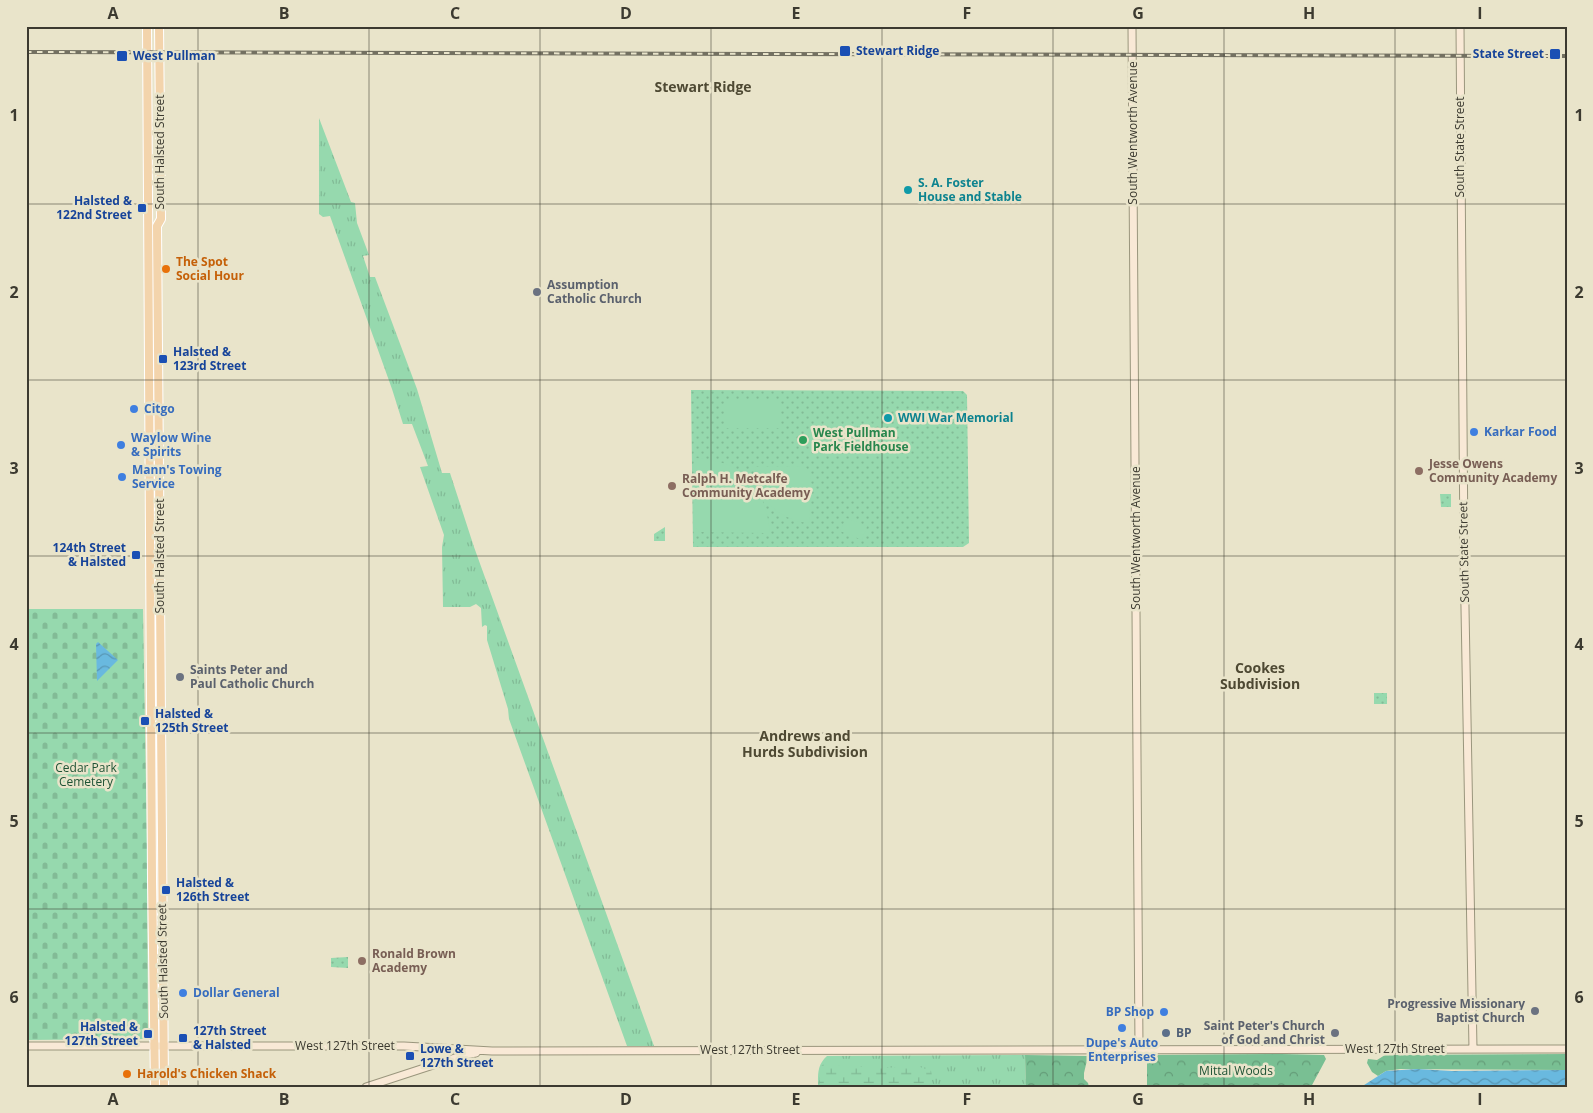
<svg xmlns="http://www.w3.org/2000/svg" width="1593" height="1113" viewBox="0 0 1593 1113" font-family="'Open Sans',sans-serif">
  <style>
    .grass { fill: url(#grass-tufts) }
    .forest { fill: url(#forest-crowns) }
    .wetland { fill: url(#wetland-marsh) }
    .cemetery { fill: url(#cemetery-stones) }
    .park { fill: url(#park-dots) }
    .pitch { fill: #96d9ae }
    .water { fill: url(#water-waves) }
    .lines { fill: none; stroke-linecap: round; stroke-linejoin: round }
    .secondary-casing { stroke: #9a967d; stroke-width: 9 }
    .primary-casing { stroke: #fff; stroke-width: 10 }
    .secondary { stroke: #f9e9d6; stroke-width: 7 }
    .primary { stroke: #f3d4ac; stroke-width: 8 }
    .rail-casing { stroke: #737061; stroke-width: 4 }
    .rail { stroke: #e9e4ca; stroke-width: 2; stroke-dasharray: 5.5; stroke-linecap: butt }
    .grid { fill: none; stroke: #3c3a30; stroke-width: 1; stroke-opacity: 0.55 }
    .transit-dot { fill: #1a4fb4; stroke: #e9e4ca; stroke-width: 2 }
    .culture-dot { fill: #0f9aa8; stroke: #e9e4ca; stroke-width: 2 }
    .food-dot { fill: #e8710a; stroke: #e9e4ca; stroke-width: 2 }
    .worship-dot { fill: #6b7280; stroke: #e9e4ca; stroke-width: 2 }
    .shop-dot { fill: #3f7fe0; stroke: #e9e4ca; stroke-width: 2 }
    .leisure-dot { fill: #2e9e5b; stroke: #e9e4ca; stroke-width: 2 }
    .education-dot { fill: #8d6e63; stroke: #e9e4ca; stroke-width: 2 }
    .service-dot { fill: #5c6f8a; stroke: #e9e4ca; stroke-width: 2 }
    .labels { text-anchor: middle; stroke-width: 5; stroke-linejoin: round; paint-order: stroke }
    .transit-label { font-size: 12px; font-weight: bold; fill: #164399; stroke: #e9e4ca; text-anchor: start }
    .street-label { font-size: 12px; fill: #3c3a30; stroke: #e9e4ca }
    .culture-label { font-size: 12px; font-weight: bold; fill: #0d838f; stroke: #e9e4ca; text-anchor: start }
    .food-label { font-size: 12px; font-weight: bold; fill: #c56008; stroke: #e9e4ca; text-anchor: start }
    .worship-label { font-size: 12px; font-weight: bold; fill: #5b616d; stroke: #e9e4ca; text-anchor: start }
    .shop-label { font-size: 12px; font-weight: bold; fill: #366cbe; stroke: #e9e4ca; text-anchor: start }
    .leisure-label { font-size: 12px; font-weight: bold; fill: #27864d; stroke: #e9e4ca; text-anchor: start }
    .education-label { font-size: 12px; font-weight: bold; fill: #785e54; stroke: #e9e4ca; text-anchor: start }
    .park-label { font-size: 12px; fill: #1f5335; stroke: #e9e4ca }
    .service-label { font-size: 12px; font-weight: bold; fill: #4e5e75; stroke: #e9e4ca; text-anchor: start }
    .neighbourhood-label { font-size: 14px; font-weight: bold; fill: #4e4933; stroke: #e9e4ca }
    .neatline { fill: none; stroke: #3c3a30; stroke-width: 2 }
    .grid-label { font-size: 16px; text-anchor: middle; font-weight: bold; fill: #3c3a30 }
  </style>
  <defs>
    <pattern id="grass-tufts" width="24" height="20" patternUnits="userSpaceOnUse" patternTransform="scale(1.25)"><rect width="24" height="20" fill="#96d9ae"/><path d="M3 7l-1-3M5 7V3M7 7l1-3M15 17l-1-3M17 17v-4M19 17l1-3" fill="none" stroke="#82bb96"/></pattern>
    <pattern id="forest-crowns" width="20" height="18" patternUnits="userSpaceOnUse" patternTransform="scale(1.25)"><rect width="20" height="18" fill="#79bf93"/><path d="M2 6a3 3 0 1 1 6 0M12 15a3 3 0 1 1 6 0" fill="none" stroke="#649c78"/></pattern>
    <pattern id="wetland-marsh" width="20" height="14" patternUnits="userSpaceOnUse" patternTransform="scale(1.25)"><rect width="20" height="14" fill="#96d9ae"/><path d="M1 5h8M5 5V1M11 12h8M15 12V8" fill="none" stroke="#82bb96"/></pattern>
    <pattern id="cemetery-stones" width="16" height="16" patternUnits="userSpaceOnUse" patternTransform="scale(1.25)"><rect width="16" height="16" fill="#96d9ae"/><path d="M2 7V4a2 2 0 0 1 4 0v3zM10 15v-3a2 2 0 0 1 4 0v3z" fill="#82bb96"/></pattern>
    <pattern id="park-dots" width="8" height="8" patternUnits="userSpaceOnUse" patternTransform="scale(1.25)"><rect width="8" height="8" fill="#96d9ae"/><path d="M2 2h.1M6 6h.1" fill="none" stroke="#82bb96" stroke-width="1.8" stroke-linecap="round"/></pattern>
    <pattern id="water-waves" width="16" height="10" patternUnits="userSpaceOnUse" patternTransform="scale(1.25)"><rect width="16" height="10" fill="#69b9df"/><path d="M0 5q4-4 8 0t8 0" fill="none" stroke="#5897b5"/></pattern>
  </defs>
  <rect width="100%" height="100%" fill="#e9e4ca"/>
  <path class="grass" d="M 319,118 L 351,202 L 355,203 L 357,223 L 369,255 L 363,256 L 370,277 L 375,277 L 417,389 L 442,473 L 450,473 L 474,547 L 654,1046 L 627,1046 L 509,719 L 508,709 L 487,640 L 487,626 L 485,625 L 482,627 L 481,608 L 476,604 L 470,607 L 443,607 L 442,547 L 444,535 L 420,467 L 428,466 L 412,424 L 403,424 L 392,389 L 330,216 L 323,217 L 319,214 Z
    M 1025,1055 L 1026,1087 L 818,1087 C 818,1074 817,1065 827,1056 Z"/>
  <path class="forest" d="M 1281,1054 L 1324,1055 L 1326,1059 L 1311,1087 L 1147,1087 L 1147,1055 Z
    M 1567,1054 L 1567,1070 L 1400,1069 L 1386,1071 L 1378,1076 L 1372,1072 L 1367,1063 L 1368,1059 L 1377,1060 L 1385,1055 Z
    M 1025,1055 L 1088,1056 L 1084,1073 L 1084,1079 L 1088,1083 L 1089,1087 L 1026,1087 Z"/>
  <path class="wetland" d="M 825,1064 L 840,1066 L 846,1071 L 850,1071 L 855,1066 L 882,1068 L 917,1066 L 929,1070 L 931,1071 L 932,1076 L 930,1081 L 932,1087 L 889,1087 C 883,1083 871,1083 865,1087 L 820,1087 L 819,1071 L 822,1065 Z"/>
  <path class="cemetery" d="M 26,609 L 143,609 L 147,846 L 148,1028 L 145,1037 L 143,1039 L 26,1040 Z"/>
  <path class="park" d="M 691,390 L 963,391 L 967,395 L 969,543 L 963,547 L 693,547 Z
    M 1440,494 L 1451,494 L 1451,507 L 1441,507 Z
    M 665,527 L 665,541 L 654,541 L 654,534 Z
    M 1374,693 L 1387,693 L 1387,704 L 1374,704 Z
    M 348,957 L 348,968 L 331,967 L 331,958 Z"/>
  <path class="pitch" d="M 724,399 L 781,399 L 781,428 L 724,428 Z
    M 694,458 C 744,461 765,485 770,533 L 700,532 L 693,526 Z
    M 804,466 L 811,472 L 809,523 C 789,522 765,507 758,487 C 756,481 756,474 755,467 Z
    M 846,518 L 867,526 L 862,540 L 840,531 Z"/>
  <path class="water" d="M 98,642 L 118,660 L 97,681 L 96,644 Z
    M 1417,1069 L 1452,1071 L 1567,1070 L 1567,1087 L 1361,1087 L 1386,1071 Z"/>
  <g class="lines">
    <g class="secondary-casing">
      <path id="secondary" d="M 1132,26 L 1139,1049
        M 1460,26 L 1464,553 L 1473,1049
        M 26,1046 L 404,1046 L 492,1051 L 1567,1049
        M 366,1087 L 464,1055 L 476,1053"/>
    </g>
    <g class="primary-casing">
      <path id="primary" d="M 147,26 L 152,880 L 155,1087
        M 159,26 L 161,219 L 157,226 L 164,1087"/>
    </g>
    <use href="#secondary" class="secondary"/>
    <use href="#primary" class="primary"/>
    <g class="rail-casing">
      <path id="rail" d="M 26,52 L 1567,56"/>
    </g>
    <use href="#rail" class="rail"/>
  </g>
  <path class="grid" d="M 198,26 L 198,1087M 369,26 L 369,1087M 540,26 L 540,1087M 711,26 L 711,1087M 882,26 L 882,1087M 1053,26 L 1053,1087M 1224,26 L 1224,1087M 1395,26 L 1395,1087M 26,204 L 1567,204M 26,380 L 1567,380M 26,556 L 1567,556M 26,733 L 1567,733M 26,909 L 1567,909"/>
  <g class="transit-dot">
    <rect x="839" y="45" width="12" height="12" rx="2.5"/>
    <rect x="1549" y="48" width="12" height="12" rx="2.5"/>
    <rect x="116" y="50" width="12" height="12" rx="2.5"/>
    <rect x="137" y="203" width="10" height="10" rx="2.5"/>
    <rect x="158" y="354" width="10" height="10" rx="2.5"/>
    <rect x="131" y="550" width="10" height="10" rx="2.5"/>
    <rect x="140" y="716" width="10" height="10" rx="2.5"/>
    <rect x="161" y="885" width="10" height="10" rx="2.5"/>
    <rect x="143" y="1029" width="10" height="10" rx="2.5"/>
    <rect x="178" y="1033" width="10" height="10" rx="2.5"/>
    <rect x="405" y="1051" width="10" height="10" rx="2.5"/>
  </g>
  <g class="culture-dot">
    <circle cx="908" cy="190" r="5"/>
    <circle cx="888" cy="418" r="5"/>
  </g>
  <g class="food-dot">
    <circle cx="166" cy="269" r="5"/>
    <circle cx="127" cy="1074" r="5"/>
  </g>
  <g class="worship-dot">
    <circle cx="537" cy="292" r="5"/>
    <circle cx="180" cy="677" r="5"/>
    <circle cx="1535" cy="1011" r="5"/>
    <circle cx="1335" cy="1033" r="5"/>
  </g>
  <g class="shop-dot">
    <circle cx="134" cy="409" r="5"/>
    <circle cx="1474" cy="432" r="5"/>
    <circle cx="121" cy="445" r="5"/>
    <circle cx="122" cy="477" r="5"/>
    <circle cx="183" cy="993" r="5"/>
    <circle cx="1164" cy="1012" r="5"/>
    <circle cx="1122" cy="1028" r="5"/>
  </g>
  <circle class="leisure-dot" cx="803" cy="440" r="5"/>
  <g class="education-dot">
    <circle cx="1419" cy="471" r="5"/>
    <circle cx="672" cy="486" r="5"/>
    <circle cx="362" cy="961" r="5"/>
  </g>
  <circle class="service-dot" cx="1166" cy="1033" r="5"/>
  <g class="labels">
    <g class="transit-label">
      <text x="856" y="55">Stewart Ridge</text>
      <text x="1544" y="58" text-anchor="end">State Street</text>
      <text x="133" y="60">West Pullman</text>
      <text x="132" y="205" text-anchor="end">Halsted &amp;<tspan x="132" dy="14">122nd Street</tspan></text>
      <text x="173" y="356">Halsted &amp;<tspan x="173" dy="14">123rd Street</tspan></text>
      <text x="126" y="552" text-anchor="end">124th Street<tspan x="126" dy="14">&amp; Halsted</tspan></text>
      <text x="155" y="718">Halsted &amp;<tspan x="155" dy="14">125th Street</tspan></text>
      <text x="176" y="887">Halsted &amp;<tspan x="176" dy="14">126th Street</tspan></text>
      <text x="138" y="1031" text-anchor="end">Halsted &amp;<tspan x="138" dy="14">127th Street</tspan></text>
      <text x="193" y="1035">127th Street<tspan x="193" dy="14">&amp; Halsted</tspan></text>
      <text x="420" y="1053">Lowe &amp;<tspan x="420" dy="14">127th Street</tspan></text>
    </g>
    <g class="street-label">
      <text transform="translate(1133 133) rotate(-90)" y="4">South Wentworth Avenue</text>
      <text transform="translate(1460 147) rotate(-90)" y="4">South State Street</text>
      <text transform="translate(160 152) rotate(-90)" y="4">South Halsted Street</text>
      <text transform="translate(1136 538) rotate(-90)" y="4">South Wentworth Avenue</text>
      <text transform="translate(1464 552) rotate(-91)" y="4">South State Street</text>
      <text transform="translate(160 556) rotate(-90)" y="4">South Halsted Street</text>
      <text transform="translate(163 961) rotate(-91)" y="4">South Halsted Street</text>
      <text x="345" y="1050">West 127th Street</text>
      <text x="1395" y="1053">West 127th Street</text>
      <text x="750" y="1054">West 127th Street</text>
    </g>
    <g class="culture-label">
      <text x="918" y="187">S. A. Foster<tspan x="918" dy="14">House and Stable</tspan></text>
      <text x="898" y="422">WWI War Memorial</text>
    </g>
    <g class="food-label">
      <text x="176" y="266">The Spot<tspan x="176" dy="14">Social Hour</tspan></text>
      <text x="137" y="1078">Harold's Chicken Shack</text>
    </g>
    <g class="worship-label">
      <text x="547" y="289">Assumption<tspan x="547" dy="14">Catholic Church</tspan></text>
      <text x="190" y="674">Saints Peter and<tspan x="190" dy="14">Paul Catholic Church</tspan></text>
      <text x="1525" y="1008" text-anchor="end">Progressive Missionary<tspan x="1525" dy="14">Baptist Church</tspan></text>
      <text x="1325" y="1030" text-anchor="end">Saint Peter's Church<tspan x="1325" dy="14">of God and Christ</tspan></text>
    </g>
    <g class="shop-label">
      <text x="144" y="413">Citgo</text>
      <text x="1484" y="436">Karkar Food</text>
      <text x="131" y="442">Waylow Wine<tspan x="131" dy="14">&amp; Spirits</tspan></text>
      <text x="132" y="474">Mann's Towing<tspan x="132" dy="14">Service</tspan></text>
      <text x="193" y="997">Dollar General</text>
      <text x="1154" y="1016" text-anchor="end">BP Shop</text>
      <text x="1122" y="1047" text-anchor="middle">Dupe's Auto<tspan x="1122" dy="14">Enterprises</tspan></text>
    </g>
    <g class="leisure-label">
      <text x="813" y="437">West Pullman<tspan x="813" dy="14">Park Fieldhouse</tspan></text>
    </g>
    <g class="education-label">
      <text x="1429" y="468">Jesse Owens<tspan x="1429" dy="14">Community Academy</tspan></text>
      <text x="682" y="483">Ralph H. Metcalfe<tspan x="682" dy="14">Community Academy</tspan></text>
      <text x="372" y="958">Ronald Brown<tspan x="372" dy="14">Academy</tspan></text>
    </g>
    <g class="park-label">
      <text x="86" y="772">Cedar Park<tspan x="86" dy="14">Cemetery</tspan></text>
      <text x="1236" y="1075">Mittal Woods</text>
    </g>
    <g class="service-label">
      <text x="1176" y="1037">BP</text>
    </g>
    <g class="neighbourhood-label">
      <text x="703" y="92">Stewart Ridge</text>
      <text x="1260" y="673">Cookes<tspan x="1260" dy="16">Subdivision</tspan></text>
      <text x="805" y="741">Andrews and<tspan x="805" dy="16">Hurds Subdivision</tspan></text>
    </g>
  </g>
  <rect width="1593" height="1113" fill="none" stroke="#e9e4ca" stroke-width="55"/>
  <rect x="28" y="28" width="1538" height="1058" class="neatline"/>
  <g class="grid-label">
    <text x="113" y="19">A</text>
    <text x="284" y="19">B</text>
    <text x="455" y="19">C</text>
    <text x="626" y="19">D</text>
    <text x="796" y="19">E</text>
    <text x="967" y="19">F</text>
    <text x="1138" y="19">G</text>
    <text x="1309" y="19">H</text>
    <text x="1480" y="19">I</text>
    <text x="14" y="121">1</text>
    <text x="1579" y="121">1</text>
    <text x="14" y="298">2</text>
    <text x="1579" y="298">2</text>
    <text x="14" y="474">3</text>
    <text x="1579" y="474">3</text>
    <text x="14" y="650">4</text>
    <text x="1579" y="650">4</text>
    <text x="14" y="827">5</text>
    <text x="1579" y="827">5</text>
    <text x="14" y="1003">6</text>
    <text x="1579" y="1003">6</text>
    <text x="113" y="1105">A</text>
    <text x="284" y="1105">B</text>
    <text x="455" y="1105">C</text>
    <text x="626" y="1105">D</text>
    <text x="796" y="1105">E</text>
    <text x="967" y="1105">F</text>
    <text x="1138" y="1105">G</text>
    <text x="1309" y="1105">H</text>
    <text x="1480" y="1105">I</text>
  </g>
</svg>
